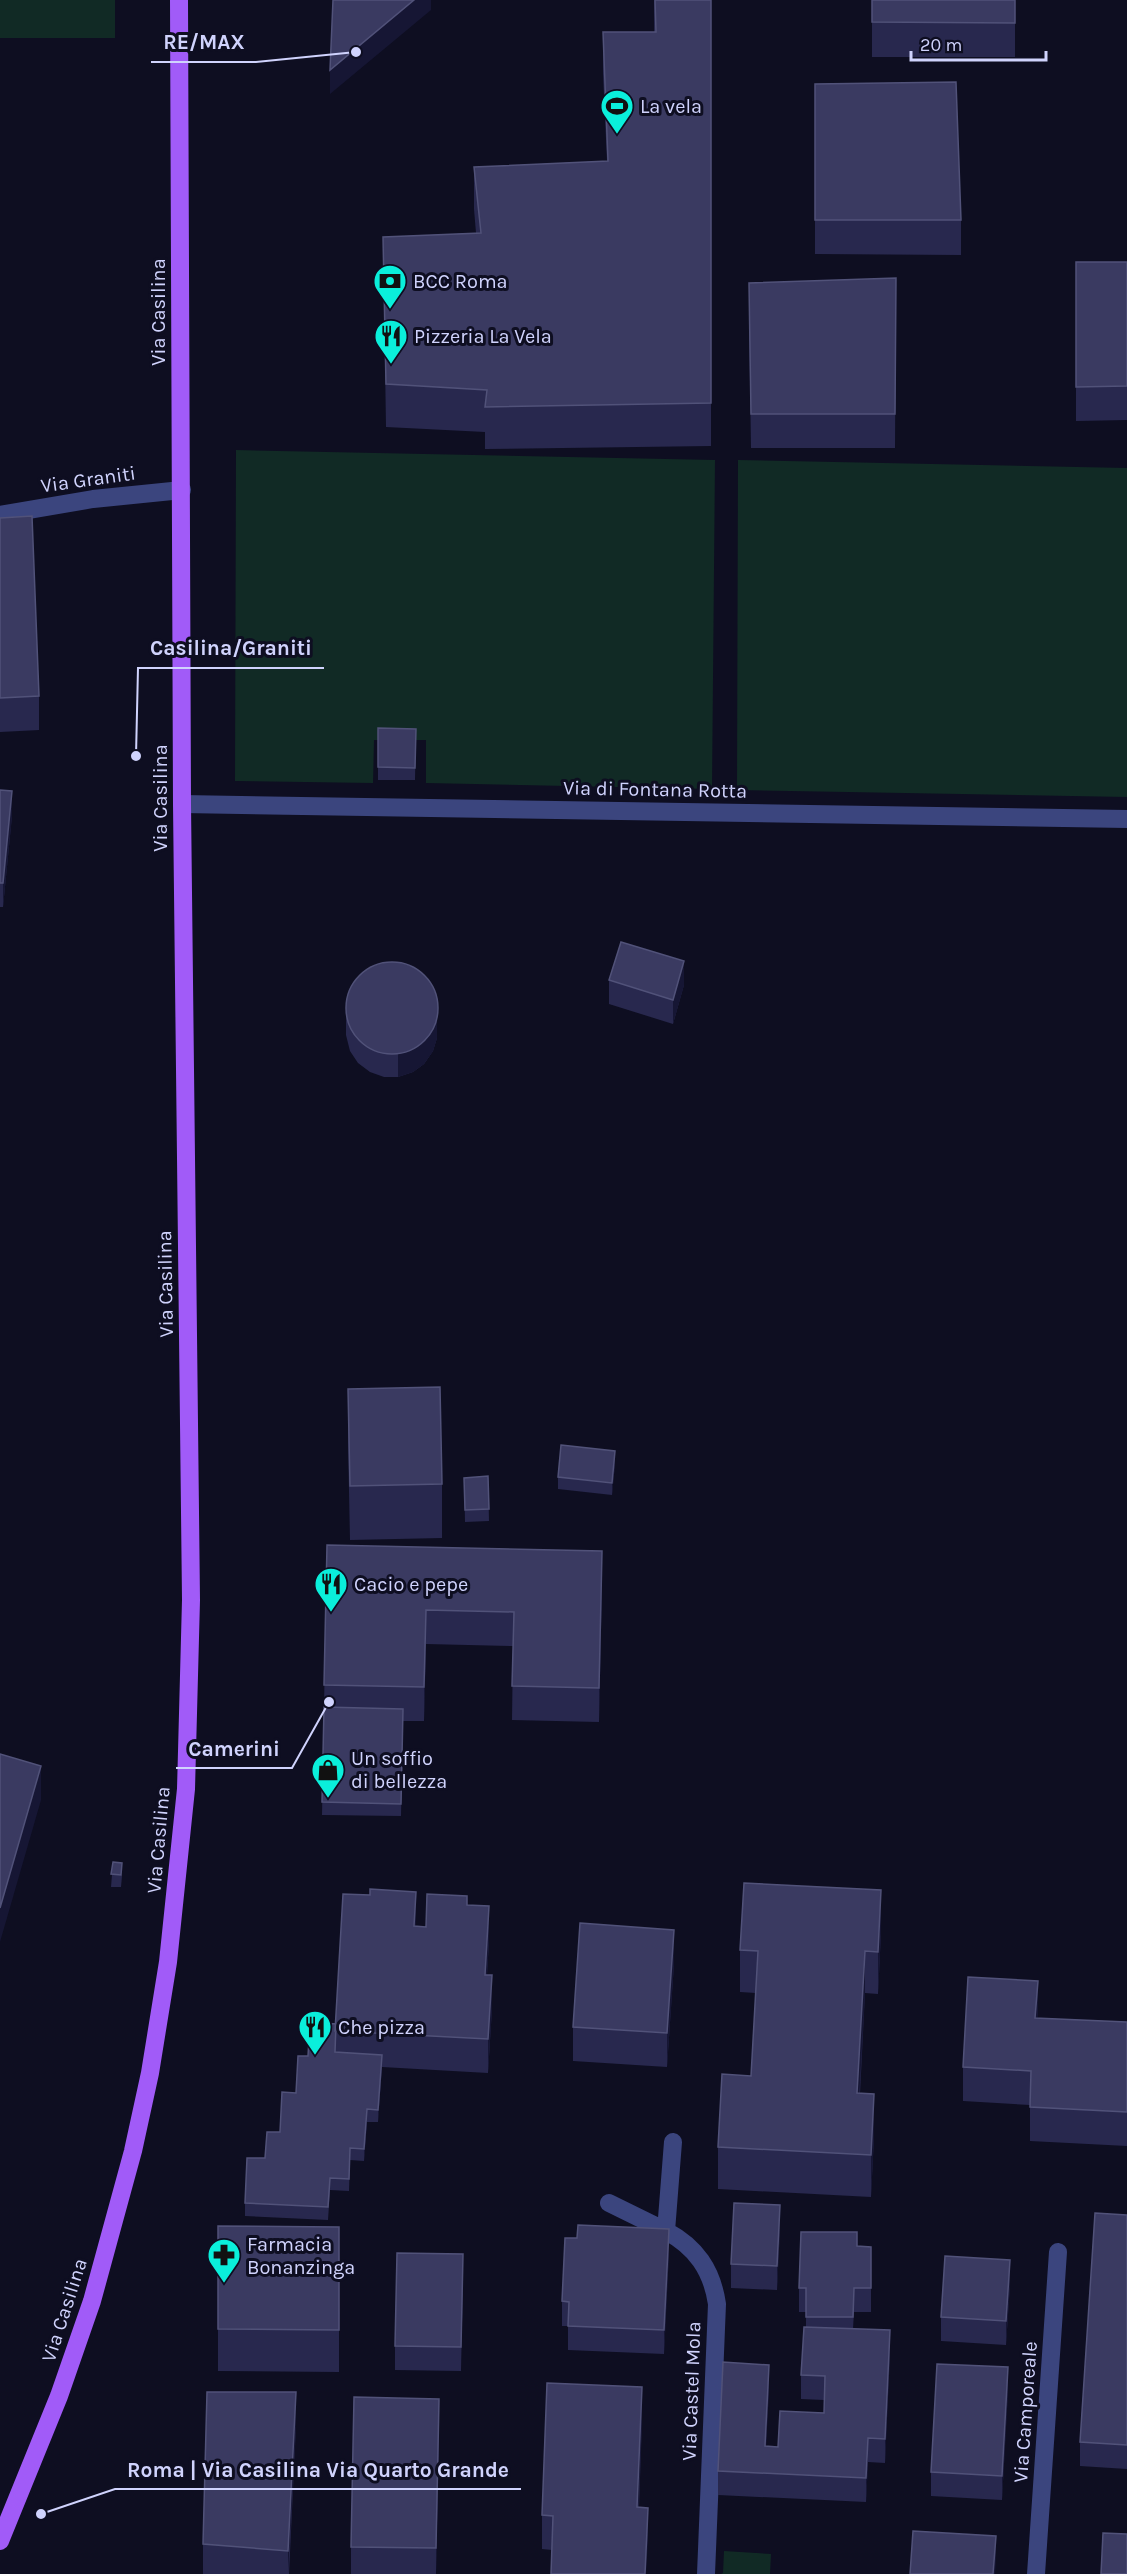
<svg xmlns="http://www.w3.org/2000/svg" width="1127" height="2574" viewBox="0 0 1127 2574" font-family="Karla,sans-serif">
  <style>
    .green { fill: #112a25 }
    .lines { fill: none; stroke-linecap: round; stroke-linejoin: round }
    .minor { stroke: #3b457e; stroke-width: 18 }
    .major { stroke: #a15bf8; stroke-width: 18 }
    .wall { fill: #28284e }
    .shaded-wall { fill: #161634 }
    .building { fill: #3a3a61; stroke: #515279; stroke-width: 1.5 }
    .labels { text-anchor: middle; stroke-width: 6; stroke-linejoin: round; paint-order: stroke }
    .poi-label { font-size: 20px; fill: #d0d3fd; stroke: #0e0e21; text-anchor: start }
    .street-label { font-size: 20px; fill: #d0d3fd; stroke: #0e0e21 }
    .leader { fill: none; stroke: #d0d3fd; stroke-width: 2 }
    .callout-dot { fill: #d0d3fd; stroke: #0e0e21; stroke-width: 2 }
    .callout-label { font-size: 21px; text-anchor: middle; font-weight: bold; fill: #d0d3fd; stroke: #0e0e21; stroke-width: 6; stroke-linejoin: round; paint-order: stroke }
  </style>
  <rect width="100%" height="100%" fill="#0e0e21"/>
  <path class="green" d="M 0,0 L 115,0 L 115,38 L 0,38 Z
    M 236,450 L 715,460 L 712,789 L 426,783 L 426,740 L 374,740 L 373,783 L 235,781 Z
    M 738,460 L 1127,468 L 1127,797 L 737,790 Z
    M 724,2551 L 771,2554 L 770,2574 L 721,2574 L 723,2573 Z"/>
  <g class="lines">
    <path class="minor" d="M 0,515 L 93,499 L 182,490
      M 182,804 L 1127,819
      M 609,2203 L 666,2231 L 673,2142
      M 666,2231 C 696,2247 712,2270 717,2304 L 706,2574
      M 1036,2574 L 1058,2252"/>
    <path class="major" d="M 0,2541 L 59,2396 L 92,2301 L 133,2151 L 150,2073 L 168,1962 L 186,1789 L 191,1600 L 182,804 L 179,0"/>
  </g>
  <path class="wall" d="M 654,0 L 711,0 L 711,446 L 485,449 L 485,432 L 386,427 L 383,237 L 476,233 L 474,209 L 474,167 L 607,161 L 603,74 L 603,32 L 654,32 Z
    M 872,0 L 1015,0 L 1015,57 L 872,57 Z
    M 815,84 L 961,220 L 961,255 L 815,254 Z
    M 1076,262 L 1127,262 L 1127,420 L 1076,421 Z
    M 896,278 L 895,448 L 751,448 L 749,317 Z
    M 0,518 L 39,696 L 39,730 L 0,732 Z
    M 378,728 L 416,729 L 415,780 L 378,780 Z
    M 0,790 L 12,816 L 3,907 L 0,907 Z
    M 609,980 L 684,985 L 673,1024 L 609,1004 Z
    M 346,1011 L 437,1038 L 433,1051 L 424,1064 L 413,1072 L 398,1077 L 384,1077 L 370,1072 L 358,1063 L 350,1051 L 346,1035 Z
    M 348,1389 L 442,1484 L 442,1538 L 350,1540 L 348,1443 Z
    M 615,1464 L 612,1495 L 558,1489 L 558,1477 Z
    M 488,1476 L 489,1521 L 465,1522 L 464,1478 Z
    M 327,1545 L 602,1585 L 599,1722 L 512,1720 L 513,1646 L 426,1644 L 424,1721 L 403,1721 L 401,1816 L 322,1815 Z
    M 113,1862 L 122,1876 L 121,1887 L 111,1887 Z
    M 467,1905 L 489,1941 L 487,1975 L 492,2009 L 488,2073 L 382,2067 L 378,2122 L 367,2122 L 364,2161 L 350,2160 L 349,2191 L 330,2190 L 328,2220 L 245,2216 L 245,2203 L 265,2158 L 280,2132 L 296,2093 L 308,2056 L 416,1926 L 426,1927 Z
    M 881,1933 L 878,1994 L 865,1993 L 860,2094 L 874,2137 L 871,2197 L 718,2189 L 718,2147 L 751,2076 L 756,1993 L 740,1992 L 740,1950 Z
    M 674,1964 L 667,2067 L 573,2061 L 573,2027 Z
    M 1037,2018 L 1127,2022 L 1127,2146 L 1030,2141 L 1030,2105 L 963,2101 L 963,2067 Z
    M 1127,2215 L 1127,2469 L 1080,2466 L 1080,2442 Z
    M 218,2226 L 339,2227 L 339,2372 L 218,2371 Z
    M 780,2229 L 777,2290 L 731,2288 L 731,2264 Z
    M 857,2246 L 871,2247 L 871,2312 L 854,2312 L 853,2329 L 890,2354 L 885,2463 L 868,2462 L 866,2502 L 718,2495 L 718,2471 L 769,2389 L 766,2446 L 778,2447 L 824,2413 L 824,2400 L 801,2399 L 801,2375 L 806,2327 L 806,2312 L 799,2312 L 799,2288 Z
    M 669,2253 L 664,2354 L 568,2350 L 568,2326 L 562,2326 L 562,2301 Z
    M 463,2279 L 461,2371 L 395,2370 L 395,2346 Z
    M 1010,2284 L 1006,2345 L 941,2341 L 941,2317 Z
    M 1008,2391 L 1002,2500 L 931,2496 L 931,2472 Z
    M 642,2421 L 639,2507 L 648,2542 L 552,2550 L 542,2549 L 542,2515 Z
    M 296,2426 L 289,2574 L 203,2574 L 203,2544 Z
    M 439,2433 L 436,2574 L 351,2574 L 351,2547 Z"/>
  <path class="shaded-wall" d="M 414,0 L 431,0 L 431,10 L 330,94 L 330,70 Z
    M 12,791 L 12,816 L 3,907 L 3,883 Z
    M 684,961 L 684,985 L 673,1024 L 673,1000 Z
    M 437,1013 L 437,1038 L 433,1051 L 424,1064 L 413,1072 L 398,1077 L 398,1053 Z
    M 615,1451 L 615,1464 L 612,1495 L 612,1483 Z
    M 602,1551 L 602,1585 L 599,1722 L 599,1688 Z
    M 426,1610 L 426,1644 L 424,1721 L 424,1687 Z
    M 41,1766 L 41,1800 L 0,1942 L 0,1908 Z
    M 881,1890 L 881,1933 L 878,1994 L 878,1952 Z
    M 416,1892 L 416,1926 L 414,1926 Z
    M 489,1906 L 489,1941 L 485,2009 L 485,1975 Z
    M 674,1930 L 674,1964 L 667,2067 L 667,2033 Z
    M 865,1951 L 865,1993 L 857,2136 L 857,2093 Z
    M 492,1975 L 492,2009 L 488,2073 L 488,2039 Z
    M 1038,1981 L 1038,2015 L 1035,2052 L 1035,2018 Z
    M 382,2055 L 382,2067 L 378,2122 L 378,2110 Z
    M 874,2094 L 874,2137 L 871,2197 L 871,2155 Z
    M 367,2109 L 367,2122 L 364,2161 L 364,2149 Z
    M 780,2205 L 780,2229 L 777,2290 L 777,2266 Z
    M 669,2229 L 669,2253 L 664,2354 L 664,2330 Z
    M 1010,2260 L 1010,2284 L 1006,2345 L 1006,2321 Z
    M 890,2330 L 890,2354 L 885,2463 L 885,2439 Z
    M 769,2365 L 769,2389 L 765,2470 L 765,2446 Z
    M 1008,2367 L 1008,2391 L 1002,2500 L 1002,2476 Z
    M 642,2387 L 642,2421 L 637,2542 L 637,2507 Z
    M 296,2392 L 296,2426 L 288,2574 L 288,2551 Z
    M 439,2399 L 439,2433 L 436,2574 L 436,2548 Z
    M 868,2438 L 868,2462 L 866,2502 L 866,2478 Z
    M 648,2508 L 648,2542 L 646,2574 L 645,2574 Z
    M 996,2536 L 996,2560 L 995,2574 L 993,2574 Z"/>
  <path class="building" d="M 333,0 L 414,0 L 330,70 Z
    M 655,0 L 711,0 L 711,403 L 485,407 L 487,390 L 386,384 L 383,237 L 481,233 L 474,167 L 608,161 L 603,32 L 656,32 Z
    M 872,0 L 1015,0 L 1015,23 L 872,22 Z
    M 956,82 L 961,220 L 815,220 L 815,84 Z
    M 1076,262 L 1127,262 L 1127,386 L 1076,387 Z
    M 896,278 L 895,414 L 751,414 L 749,283 Z
    M 32,516 L 39,696 L 0,698 L 0,518 Z
    M 378,728 L 416,729 L 415,768 L 378,767 Z
    M 0,790 L 12,791 L 3,883 L 0,883 Z
    M 621,942 L 684,961 L 673,1000 L 609,980 Z
    M346 1008a46 46 0 1 1 92 0a46 46 0 1 1-92 0Z
    M 440,1387 L 442,1484 L 350,1486 L 348,1389 Z
    M 561,1445 L 615,1451 L 612,1483 L 558,1477 Z
    M 488,1476 L 489,1509 L 465,1510 L 464,1478 Z
    M 327,1545 L 602,1551 L 599,1688 L 512,1686 L 514,1612 L 426,1610 L 424,1687 L 324,1685 Z
    M 324,1707 L 403,1709 L 401,1804 L 322,1802 Z
    M 0,1754 L 41,1766 L 0,1908 Z
    M 113,1862 L 122,1863 L 121,1875 L 111,1874 Z
    M 744,1883 L 881,1890 L 878,1952 L 865,1951 L 857,2093 L 874,2094 L 871,2155 L 718,2147 L 722,2074 L 751,2076 L 758,1951 L 740,1950 Z
    M 370,1889 L 416,1892 L 414,1926 L 426,1927 L 427,1894 L 467,1896 L 467,1905 L 489,1906 L 485,1975 L 492,1975 L 488,2039 L 335,2031 L 343,1894 L 370,1895 Z
    M 580,1923 L 674,1930 L 667,2033 L 573,2027 Z
    M 968,1977 L 1038,1981 L 1035,2018 L 1127,2022 L 1127,2112 L 1030,2107 L 1031,2071 L 963,2067 Z
    M 310,2022 L 336,2024 L 335,2052 L 382,2055 L 378,2110 L 367,2109 L 364,2149 L 350,2148 L 349,2179 L 330,2178 L 328,2207 L 245,2203 L 247,2158 L 265,2158 L 267,2132 L 280,2132 L 282,2092 L 296,2093 L 298,2056 L 308,2056 Z
    M 734,2203 L 780,2205 L 777,2266 L 731,2264 Z
    M 1095,2213 L 1127,2215 L 1127,2445 L 1080,2442 Z
    M 578,2225 L 669,2229 L 664,2330 L 568,2326 L 569,2302 L 562,2301 L 565,2238 L 577,2238 Z
    M 218,2226 L 339,2227 L 339,2330 L 218,2329 Z
    M 801,2232 L 857,2232 L 857,2246 L 871,2247 L 871,2288 L 854,2288 L 853,2317 L 806,2317 L 806,2288 L 799,2288 Z
    M 397,2253 L 463,2254 L 461,2347 L 395,2346 Z
    M 945,2256 L 1010,2260 L 1006,2321 L 941,2317 Z
    M 804,2327 L 890,2330 L 885,2439 L 868,2438 L 866,2478 L 718,2471 L 723,2362 L 769,2365 L 765,2446 L 778,2447 L 780,2411 L 824,2413 L 825,2376 L 801,2375 Z
    M 937,2364 L 1008,2367 L 1002,2476 L 931,2472 Z
    M 547,2383 L 642,2387 L 637,2507 L 648,2508 L 645,2574 L 551,2574 L 553,2516 L 542,2515 Z
    M 207,2392 L 296,2392 L 288,2551 L 203,2544 Z
    M 354,2397 L 439,2399 L 436,2548 L 351,2547 Z
    M 913,2531 L 996,2536 L 993,2574 L 910,2574 Z
    M 1103,2533 L 1127,2534 L 1127,2574 L 1101,2574 Z"/>
  <defs>
    <g id="stadium-pin" transform="scale(1.725)"><path d="M0 17L-7.5 6A9.5 9.5 0 1 1 7.5 6Z" fill="#0aefdb" stroke="#0e0e21"/><path d="M0-5a6.5 5 0 1 0 0 10a6.5 5 0 1 0 0-10ZM-3.5-1.8h7v3.6h-7Z" fill="#111"/></g>
    <g id="bank-pin" transform="scale(1.725)"><path d="M0 17L-7.5 6A9.5 9.5 0 1 1 7.5 6Z" fill="#0aefdb" stroke="#0e0e21"/><path d="M-6-4H6V4H-6ZM0-2.3a2.3 2.3 0 1 0 0 4.6a2.3 2.3 0 1 0 0-4.6Z" fill="#111"/></g>
    <g id="restaurant-pin" transform="scale(1.725)"><path d="M0 17L-7.5 6A9.5 9.5 0 1 1 7.5 6Z" fill="#0aefdb" stroke="#0e0e21"/><path d="M-5-6h1v4h1v-4h1v4h1v-4h1v5L-1.5 .5V6h-2V.5L-5-1ZM5-6V6H3V1.5H1.5Q1.5-4 5-6Z" fill="#111"/></g>
    <g id="shop-pin" transform="scale(1.725)"><path d="M0 17L-7.5 6A9.5 9.5 0 1 1 7.5 6Z" fill="#0aefdb" stroke="#0e0e21"/><path d="M-5-2.5h2.3a2.7 3.5 0 0 1 5.4 0H5L5.5 6h-11ZM-1.5-2.5h3a1.5 2.3 0 0 0-3 0Z" fill="#111"/></g>
    <g id="pharmacy-pin" transform="scale(1.725)"><path d="M0 17L-7.5 6A9.5 9.5 0 1 1 7.5 6Z" fill="#0aefdb" stroke="#0e0e21"/><path d="M-2-6h4v4h4v4h-4v4h-4v-4h-4v-4h4Z" fill="#111"/></g>
  </defs>
  <g fill-rule="evenodd">
    <use href="#stadium-pin" x="617" y="106"/>
    <use href="#bank-pin" x="390" y="281"/>
    <use href="#restaurant-pin" x="391" y="336"/>
    <use href="#restaurant-pin" x="331" y="1584"/>
    <use href="#shop-pin" x="328" y="1770"/>
    <use href="#restaurant-pin" x="315" y="2027"/>
    <use href="#pharmacy-pin" x="224" y="2255"/>
  </g>
  <g class="labels">
    <g class="poi-label">
      <text x="640" y="113">La vela</text>
      <text x="413" y="288">BCC Roma</text>
      <text x="414" y="343">Pizzeria La Vela</text>
      <text x="354" y="1591">Cacio e pepe</text>
      <text x="351" y="1765">Un soffio<tspan x="351" dy="23">di bellezza</tspan></text>
      <text x="338" y="2034">Che pizza</text>
      <text x="247" y="2251">Farmacia<tspan x="247" dy="23">Bonanzinga</tspan></text>
    </g>
    <g class="street-label">
      <text transform="translate(158 312) rotate(-90)" y="7">Via Casilina</text>
      <text transform="translate(88 479) rotate(-8)" y="7">Via Graniti</text>
      <text transform="translate(655 789) rotate(1)" y="7">Via di Fontana Rotta</text>
      <text transform="translate(160 798) rotate(-90)" y="7">Via Casilina</text>
      <text transform="translate(165 1284) rotate(-91)" y="7">Via Casilina</text>
      <text transform="translate(158 1840) rotate(-85)" y="7">Via Casilina</text>
      <text transform="translate(64 2310) rotate(-72)" y="7">Via Casilina</text>
      <text transform="translate(691 2391) rotate(-88)" y="7">Via Castel Mola</text>
      <text transform="translate(1025 2412) rotate(-86)" y="7">Via Camporeale</text>
    </g>
  </g>
  <path class="leader" d="M356 52L256 62H151M136 756L138 668H324M329 1702L292 1768H176M41 2514L115 2489H521"/>
  <g class="callout-dot">
    <circle cx="356" cy="52" r="6"/>
    <circle cx="136" cy="756" r="6"/>
    <circle cx="329" cy="1702" r="6"/>
    <circle cx="41" cy="2514" r="6"/>
  </g>
  <g class="callout-label">
    <text x="204" y="49">RE/MAX</text>
    <text x="231" y="655">Casilina/Graniti</text>
    <text x="234" y="1756">Camerini</text>
    <text x="318" y="2477">Roma | Via Casilina Via Quarto Grande</text>
  </g>
  <path d="M911 51v9h135v-9" fill="none" stroke="#d0d3fd" stroke-width="3"/>
  <text x="920" y="51" font-size="18" fill="#d0d3fd" stroke="#0e0e21" stroke-width="4.5" paint-order="stroke">20 m</text>
</svg>
